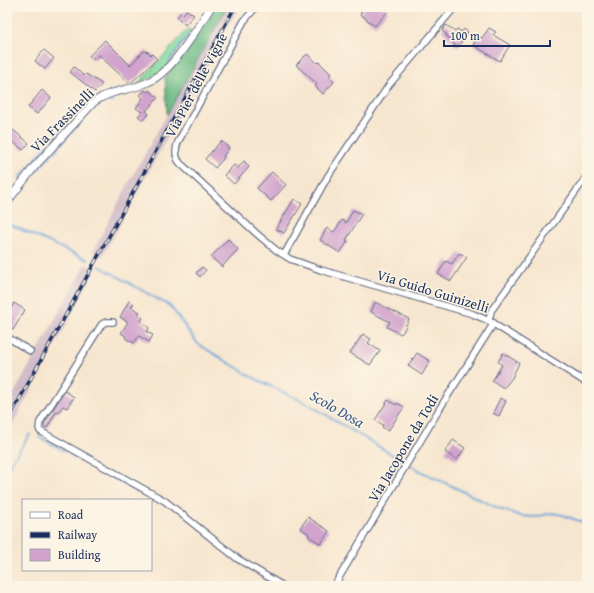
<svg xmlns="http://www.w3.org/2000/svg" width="594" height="593" viewBox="0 0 594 593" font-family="'Gentium Book Plus',serif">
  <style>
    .industrial { fill: #d1bdc9 }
    .green { fill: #86db9e; stroke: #50857e }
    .forest { fill: #6cbb85; stroke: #447572 }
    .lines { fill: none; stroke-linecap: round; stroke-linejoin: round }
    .stream { stroke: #67a4d9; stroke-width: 2 }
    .building { fill: #d0a2cd }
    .minor-casing { stroke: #686f86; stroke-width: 8 }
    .tertiary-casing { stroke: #686f86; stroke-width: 9 }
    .minor { stroke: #fff; stroke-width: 5.5 }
    .tertiary { stroke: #fff; stroke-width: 7 }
    .rail-casing { stroke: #1b2f5e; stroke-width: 3.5 }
    .rail { stroke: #fcf5e5; stroke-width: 2; stroke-dasharray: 6; stroke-linecap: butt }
    .labels { text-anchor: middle; stroke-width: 3; stroke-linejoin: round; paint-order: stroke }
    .street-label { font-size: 14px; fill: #1b2f5e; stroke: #fcf5e5 }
    .water-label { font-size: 15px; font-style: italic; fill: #365889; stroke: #fcf5e5 }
  </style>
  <rect width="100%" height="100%" fill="#fcf5e5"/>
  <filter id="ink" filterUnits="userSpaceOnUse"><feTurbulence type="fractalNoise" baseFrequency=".025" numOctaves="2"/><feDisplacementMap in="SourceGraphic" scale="8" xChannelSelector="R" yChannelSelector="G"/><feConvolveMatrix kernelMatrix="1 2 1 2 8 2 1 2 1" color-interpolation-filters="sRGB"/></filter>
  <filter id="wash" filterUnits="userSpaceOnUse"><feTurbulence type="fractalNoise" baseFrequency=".012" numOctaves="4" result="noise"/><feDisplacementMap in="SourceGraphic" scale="16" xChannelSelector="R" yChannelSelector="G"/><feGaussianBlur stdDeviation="0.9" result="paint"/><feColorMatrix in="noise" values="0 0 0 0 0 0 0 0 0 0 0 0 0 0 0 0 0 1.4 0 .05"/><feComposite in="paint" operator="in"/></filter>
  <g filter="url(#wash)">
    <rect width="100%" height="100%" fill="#f7e6cf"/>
    <path class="industrial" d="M 227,7 L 239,7 L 102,257 L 93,252 L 127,186 Z
      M 86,264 L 96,269 L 7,435 L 7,406 Z"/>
    <path class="green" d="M 188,29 L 192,31 L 164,70 L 137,85 Z"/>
    <path class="forest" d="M 214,7 L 227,7 L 167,115 L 165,78 L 191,39 C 203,32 207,18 214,7 Z"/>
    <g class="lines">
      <path class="stream" d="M 169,61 L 188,35
        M 70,120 L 82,109
        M 20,177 L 61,130
        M 29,179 L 96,106 L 107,100 L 113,102
        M 7,195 L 12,187
        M 7,210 L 19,192
        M 7,223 L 88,260
        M 99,266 L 170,306 L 198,344 L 252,377 L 308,404 L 416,469 L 500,509 L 521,516 L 535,517 L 552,513 L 563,515 L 587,524
        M 39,437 L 65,451
        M 71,455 L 90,465
        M 7,469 L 30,434
        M 96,469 L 145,496"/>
    </g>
    <g id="blocks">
      <path class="building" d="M 365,7 L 382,7 L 388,11 L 375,26 L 360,14 Z
        M 187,10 L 194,15 L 185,25 L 177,17 L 181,12 L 183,14 Z
        M 446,25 L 455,31 L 457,29 L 462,32 L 464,29 L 468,32 L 458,47 L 453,44 L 455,42 L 446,36 L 447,35 L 442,31 Z
        M 489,28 L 496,32 L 493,35 L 510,45 L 500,61 L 473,45 L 478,36 L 482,38 Z
        M 105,40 L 130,65 L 144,51 L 146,52 L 147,51 L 151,55 L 152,54 L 157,59 L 132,82 L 129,83 L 99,55 L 94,60 L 89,56 Z
        M 44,50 L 54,58 L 45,69 L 35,61 Z
        M 307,54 L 317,63 L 319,62 L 331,74 L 329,76 L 334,82 L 323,94 L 315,86 L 317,84 L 296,65 Z
        M 74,67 L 84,76 L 86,74 L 102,84 L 95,92 L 70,72 Z
        M 42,90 L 51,98 L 37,114 L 28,107 Z
        M 145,90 L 147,92 L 149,90 L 158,98 L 146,111 L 149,114 L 143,120 L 138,116 L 142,112 L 136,108 L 143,98 L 140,95 Z
        M 7,125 L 29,143 L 23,150 L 7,137 Z
        M 221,141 L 229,148 L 223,156 L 224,158 L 215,168 L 205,159 Z
        M 244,161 L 249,167 L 234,184 L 224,175 L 234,165 L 238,168 Z
        M 272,172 L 286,185 L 271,201 L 257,188 Z
        M 294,199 L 302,204 L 284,233 L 276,229 Z
        M 353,210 L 362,214 L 346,240 L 348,241 L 340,253 L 320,240 L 327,228 L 334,232 L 342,220 L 346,223 Z
        M 228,239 L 238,249 L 222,267 L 211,257 Z
        M 459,253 L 467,257 L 451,281 L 438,274 L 446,261 L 452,264 Z
        M 202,267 L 206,270 L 200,277 L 196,273 Z
        M 129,301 L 134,304 L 131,307 L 140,312 L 138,315 L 143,318 L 141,321 L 149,328 L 147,332 L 153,335 L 149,342 L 139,336 L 134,343 L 125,338 L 126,336 L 121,333 L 128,322 L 120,317 Z
        M 375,302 L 409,319 L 403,332 L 401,334 L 387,327 L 390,322 L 371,312 Z
        M 14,303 L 25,310 L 13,330 L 7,326 L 7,309 L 10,310 Z
        M 363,334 L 371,339 L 368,343 L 380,351 L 370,365 L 350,353 Z
        M 417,353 L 430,361 L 422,375 L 408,366 Z
        M 503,353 L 519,363 L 512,378 L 504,388 L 492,381 L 502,365 L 498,362 Z
        M 65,391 L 74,397 L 67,408 L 63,406 L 58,413 L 56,412 L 47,428 L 44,426 L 44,424 Z
        M 500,398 L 506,401 L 499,416 L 493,413 Z
        M 388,400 L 396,405 L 397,403 L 404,407 L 388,431 L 382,427 L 383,425 L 375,420 Z
        M 453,440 L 465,448 L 457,460 L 445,452 Z
        M 308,517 L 329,531 L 321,544 L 308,536 L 309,534 L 300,528 Z"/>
    </g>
  </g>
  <g filter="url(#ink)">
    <use href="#blocks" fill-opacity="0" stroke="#686f86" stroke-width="1"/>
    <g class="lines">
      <g class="minor-casing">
        <path id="minor" d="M 256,7 L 244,21 L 178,142 C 175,150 175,157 180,163 L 257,234 L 276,250 L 290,259 L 321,270 L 473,314 L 489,321 L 587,383
          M 284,255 L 328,176 L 389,85 L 455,7
          M 489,321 L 491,311 L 587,176
          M 113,322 L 106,322 L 102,324 L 40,422 L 39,428 L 40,431 L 165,501 L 238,559 L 283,586
          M 7,337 L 30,351
          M 334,586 L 440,408 L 494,323"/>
      </g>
      <g class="tertiary-casing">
        <path id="tertiary" d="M 7,202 L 35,166 L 94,102 C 110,90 128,91 146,83 C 172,73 196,30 211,7"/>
      </g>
      <use href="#minor" class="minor"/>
      <use href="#tertiary" class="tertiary"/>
      <g class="rail-casing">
        <path id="rail" d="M 7,422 L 235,7"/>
      </g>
      <use href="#rail" class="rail"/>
    </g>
  </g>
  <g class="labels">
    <g class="street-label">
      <text transform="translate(196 85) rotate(-62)" y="5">Via Pier delle Vigne</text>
      <text transform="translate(62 120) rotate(-45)" y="5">Via Frassinelli</text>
      <text transform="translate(433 291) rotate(17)" y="5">Via Guido Guinizelli</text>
      <text transform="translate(403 448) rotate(-59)" y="5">Via Jacopone da Todi</text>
    </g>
    <g class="water-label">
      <text transform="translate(337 409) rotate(30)" y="5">Scolo Dosa</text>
    </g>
  </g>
  <rect width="594" height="593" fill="none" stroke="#fcf5e5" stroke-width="24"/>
  <rect x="22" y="499" width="130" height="72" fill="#fcf5e5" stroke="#a2a6af"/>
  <rect x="30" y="512" width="20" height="6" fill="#ffffff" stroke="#a2a6af"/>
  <text x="58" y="519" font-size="12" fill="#1b2f5e">Road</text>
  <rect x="30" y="532" width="20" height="6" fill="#1b2f5e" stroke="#a2a6af"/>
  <text x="58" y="539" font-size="12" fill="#1b2f5e">Railway</text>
  <rect x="30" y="549" width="20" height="12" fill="#d0a2cd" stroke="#a2a6af"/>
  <text x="58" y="559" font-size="12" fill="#1b2f5e">Building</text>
  <path d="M444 40v6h106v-6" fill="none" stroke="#1b2f5e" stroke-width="2"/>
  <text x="450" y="40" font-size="12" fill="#1b2f5e" stroke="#fcf5e5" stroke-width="3" paint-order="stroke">100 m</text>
</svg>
